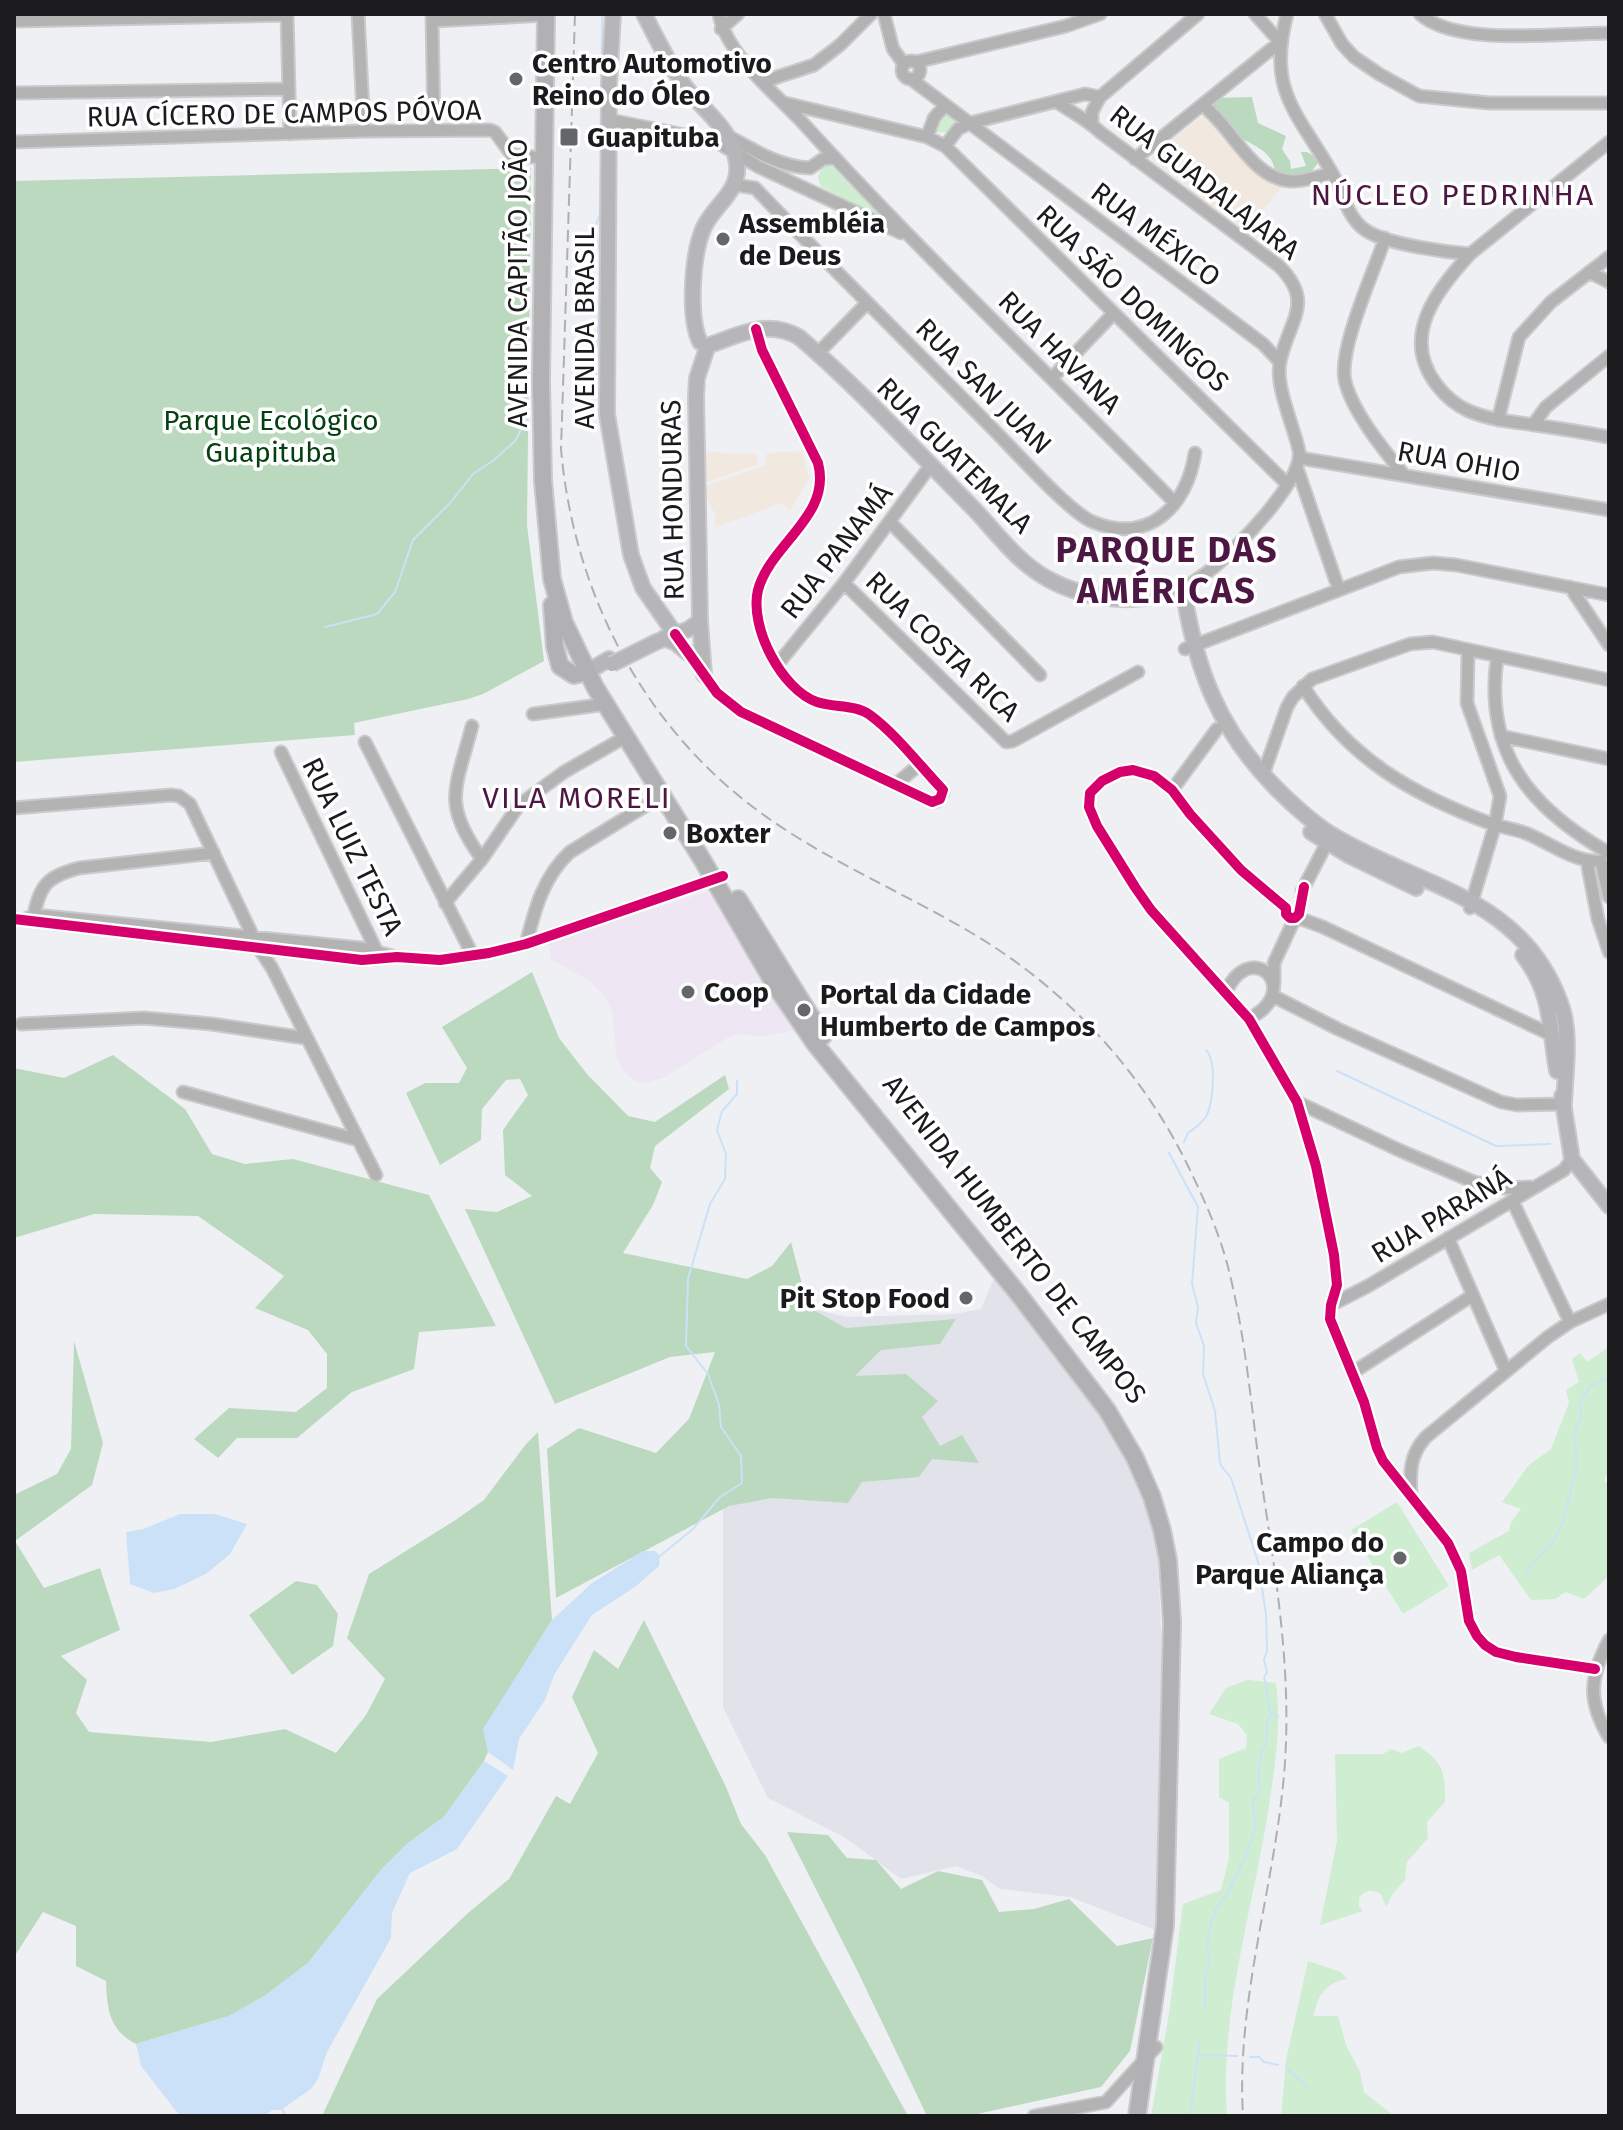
<svg xmlns="http://www.w3.org/2000/svg" width="1623" height="2130" viewBox="0 0 1623 2130" font-family="'Fira Sans',sans-serif">
  <style>
    .commercial { fill: #eee7f3 }
    .built { fill: #e1e2ea }
    .education { fill: #f1e9e0 }
    .green { fill: #ceedd1 }
    .forest { fill: #bbd9be }
    .water { fill: #cbe1f8 }
    .lines { fill: none; stroke-linecap: round; stroke-linejoin: round }
    .stream { stroke: #cbe1f8; stroke-width: 2 }
    .minor-casing { stroke: #cacacc; stroke-width: 15 }
    .major-casing { stroke: #cacacc; stroke-width: 18 }
    .highway-casing { stroke: #cacacc; stroke-width: 20 }
    .minor { stroke: #b4b3b3; stroke-width: 11 }
    .major { stroke: #b6b5b7; stroke-width: 14 }
    .highway { stroke: #b1b0b2; stroke-width: 16 }
    .rail { stroke: #aeafaf; stroke-width: 2; stroke-dasharray: 12 6; stroke-linecap: butt }
    .major-bridge-casing { stroke: #cacacc; stroke-width: 18; stroke-linecap: butt }
    .major-bridge { stroke: #b6b5b7; stroke-width: 14 }
    .cycleway-casing { stroke: #fff; stroke-width: 15 }
    .cycleway { stroke: #d6006c; stroke-width: 10 }
    .poi-dot { fill: #656668; stroke: #fff; stroke-width: 3 }
    .labels { text-anchor: middle; stroke-width: 7; stroke-linejoin: round; paint-order: stroke }
    .poi-label { font-size: 28px; font-weight: bold; fill: #1b1b1d; stroke: #fff; text-anchor: start }
    .street-label { font-size: 28px; fill: #1b1b1d; stroke: #fff }
    .park-label { font-size: 28px; fill: #044110; stroke: #fff }
    .neighbourhood-label { font-size: 30px; letter-spacing: 2px; fill: #4c1743; stroke: #fff }
    .district-label { font-size: 36px; font-weight: bold; letter-spacing: 2px; fill: #4c1743; stroke: #fff }
  </style>
  <rect width="100%" height="100%" fill="#eff0f4"/>
  <path class="commercial" d="M 712,890 L 798,1030 L 758,1037 L 739,1034 L 729,1037 L 663,1078 L 644,1083 L 635,1081 L 622,1070 L 617,1060 L 612,1013 L 606,998 L 590,981 L 551,960 L 549,943 Z"/>
  <path class="built" d="M 996,1274 L 1113,1433 L 1135,1475 L 1149,1515 L 1158,1559 L 1162,1654 L 1158,1931 L 1070,1897 L 1000,1889 L 982,1876 L 956,1866 L 901,1879 L 844,1837 L 768,1798 L 723,1707 L 723,1373 L 786,1303 L 847,1317 L 955,1314 L 981,1309 Z"/>
  <path class="education" d="M 1209,116 L 1230,139 L 1229,145 L 1282,188 L 1244,230 L 1153,161 L 1152,157 L 1156,152 L 1201,117 Z
    M 802,451 L 809,478 L 790,511 L 781,503 L 715,528 L 715,514 L 700,488 L 765,465 L 767,453 Z
    M 705,452 L 758,454 L 757,465 L 705,483 Z"/>
  <path class="green" d="M 944,111 L 957,122 C 951,130 947,134 937,132 L 939,115 Z
    M 826,160 L 883,219 L 820,186 L 818,176 Z
    M 1609,1347 L 1609,1467 L 1604,1481 L 1609,1484 L 1609,1576 L 1584,1599 L 1566,1592 L 1555,1599 L 1531,1600 L 1499,1555 L 1472,1570 L 1469,1553 L 1509,1531 L 1511,1522 L 1521,1509 L 1502,1502 L 1529,1465 L 1551,1449 L 1569,1403 L 1566,1390 L 1579,1382 L 1572,1359 L 1580,1353 L 1587,1362 Z
    M 1397,1502 L 1449,1586 L 1403,1614 L 1351,1530 Z
    M 1248,1680 L 1276,1683 C 1281,1722 1276,1760 1270,1799 C 1255,1904 1219,2010 1227,2116 L 1151,2116 L 1169,2014 L 1183,1904 L 1221,1890 L 1229,1858 L 1229,1803 L 1219,1797 L 1219,1759 L 1246,1748 L 1247,1735 L 1238,1724 L 1209,1714 L 1226,1688 Z
    M 1418,1746 C 1444,1762 1445,1773 1445,1802 L 1427,1822 L 1428,1838 L 1407,1862 L 1405,1880 L 1393,1893 L 1386,1907 L 1381,1894 C 1371,1889 1366,1889 1359,1898 L 1359,1906 L 1363,1911 L 1320,1925 L 1337,1841 L 1335,1754 L 1383,1754 L 1391,1749 L 1402,1753 Z
    M 1308,1961 L 1341,1972 L 1347,1979 C 1326,1983 1317,1995 1314,2016 L 1338,2016 L 1346,2045 L 1360,2072 L 1364,2092 L 1394,2116 L 1281,2116 L 1286,2060 Z"/>
  <path class="forest" d="M 1252,97 L 1258,123 L 1286,136 L 1282,149 L 1290,161 L 1291,169 L 1306,166 L 1301,152 L 1307,152 L 1320,160 L 1309,175 L 1293,176 L 1275,171 C 1271,147 1249,146 1233,132 C 1224,124 1221,114 1211,106 L 1217,98 Z
    M 531,168 L 527,525 L 544,661 L 483,694 L 468,699 L 354,723 L 355,735 L 14,762 L 14,181 Z
    M 532,972 L 559,1038 L 587,1074 L 628,1116 L 655,1122 L 725,1075 L 729,1089 L 655,1146 L 650,1168 L 662,1182 L 653,1205 L 623,1253 L 747,1279 L 772,1266 L 791,1242 L 808,1307 L 846,1328 L 956,1319 L 940,1344 L 881,1350 L 855,1376 L 906,1374 L 938,1401 L 922,1417 L 940,1446 L 962,1435 L 979,1463 L 932,1459 L 919,1477 L 862,1482 L 848,1503 L 772,1498 L 729,1506 L 556,1598 L 547,1449 L 579,1428 L 656,1453 L 689,1419 L 715,1352 L 670,1357 L 555,1404 L 465,1209 L 497,1212 L 532,1196 L 505,1175 L 503,1130 L 528,1095 L 520,1079 L 506,1080 L 482,1109 L 481,1140 L 440,1165 L 406,1093 L 425,1083 L 459,1083 L 467,1068 L 442,1027 Z
    M 113,1055 L 185,1109 L 212,1154 L 245,1164 L 293,1159 L 429,1195 L 496,1326 L 419,1332 L 414,1369 L 352,1392 L 297,1438 L 237,1438 L 218,1458 L 194,1439 L 229,1408 L 296,1412 L 327,1388 L 327,1354 L 308,1330 L 255,1308 L 284,1276 L 198,1216 L 94,1214 L 14,1238 L 14,1068 L 64,1078 Z
    M 74,1341 L 103,1443 L 92,1485 L 15,1541 L 44,1588 L 100,1568 L 120,1630 L 61,1656 L 87,1680 L 76,1713 L 89,1732 L 211,1742 L 285,1729 L 336,1753 L 366,1715 L 385,1679 L 347,1638 L 369,1574 L 454,1521 L 484,1500 L 526,1444 L 538,1432 L 552,1620 L 484,1729 L 488,1752 L 484,1761 L 444,1817 L 408,1843 L 381,1870 L 308,1963 L 266,1995 L 229,2016 L 136,2044 C 109,2030 107,2009 106,1981 L 76,1966 L 76,1926 L 43,1912 L 14,1957 L 14,1495 L 57,1474 L 71,1449 Z
    M 296,1581 L 317,1585 L 338,1614 L 333,1646 L 292,1675 L 249,1615 Z
    M 644,1620 L 726,1787 L 741,1824 L 765,1855 L 908,2116 L 322,2116 L 377,1999 L 468,1913 L 509,1879 L 556,1796 L 570,1804 L 598,1753 L 572,1697 L 594,1650 L 618,1669 Z
    M 787,1832 L 828,1835 L 847,1858 L 876,1860 L 901,1889 L 938,1871 L 982,1880 L 999,1912 L 1034,1909 L 1069,1899 L 1117,1946 L 1153,1938 L 1130,2051 L 1101,2087 L 968,2116 L 927,2116 L 858,1972 Z"/>
  <path class="water" d="M 180,1514 L 215,1514 L 247,1524 L 230,1554 L 206,1574 L 174,1589 L 154,1593 L 130,1584 L 126,1532 L 143,1529 Z
    M 643,1551 L 655,1551 L 660,1556 L 659,1566 L 635,1587 L 592,1615 L 554,1675 L 545,1700 L 519,1739 L 513,1770 L 488,1752 L 483,1729 L 552,1620 L 592,1583 Z
    M 484,1761 L 508,1776 L 457,1849 L 410,1873 L 392,1913 L 391,1938 L 327,2052 L 318,2079 L 311,2089 L 281,2110 L 272,2110 L 265,2116 L 180,2116 L 141,2066 L 136,2044 L 229,2016 L 266,1995 L 308,1963 L 381,1870 L 408,1843 L 444,1817 Z"/>
  <g class="lines">
    <path class="stream" d="M 601,153 L 602,14
      M 595,396 L 601,257 L 595,228 L 600,214 L 601,172
      M 325,627 L 377,614 L 395,592 L 413,540 L 450,503 L 473,474 L 494,460 L 515,441 L 528,417
      M 1337,1071 L 1496,1146 L 1550,1144
      M 1184,1142 L 1188,1133 C 1196,1127 1202,1124 1207,1115 C 1213,1101 1217,1061 1206,1050
      M 1169,1153 L 1198,1207 L 1192,1284 L 1198,1307 L 1196,1323 L 1204,1346 L 1203,1374 L 1215,1411 L 1220,1464 L 1231,1478 L 1258,1562 L 1266,1614 L 1267,1651 L 1264,1659 L 1267,1673 L 1264,1677 C 1269,1691 1266,1703 1271,1716 L 1267,1721 L 1266,1745 L 1261,1752 C 1261,1757 1260,1761 1259,1766 C 1256,1781 1266,1788 1253,1800 L 1255,1827 L 1252,1839 L 1244,1859 L 1228,1893 L 1216,1909 L 1211,1923 L 1207,1948 L 1210,1959 L 1205,1978 L 1205,2007
      M 660,1556 L 693,1529 L 720,1497 L 742,1483 L 741,1456 L 721,1427 L 719,1405 L 708,1374 L 686,1346 L 688,1279 L 710,1204 L 725,1179 L 726,1154 L 717,1130 L 722,1111 L 737,1094 L 737,1081
      M 1524,1574 L 1554,1540 L 1562,1525 L 1577,1466 L 1574,1434 L 1581,1417 L 1580,1402 L 1590,1386 L 1609,1377
      M 1269,1710 L 1278,1717
      M 1198,2055 L 1237,2056
      M 1250,2057 L 1259,2057 L 1264,2062 L 1278,2065
      M 1287,2068 L 1307,2087
      M 281,2107 L 286,2116
      M 1190,2116 L 1200,2040"/>
    <g class="minor-casing">
      <path id="minor" d="M 287,14 L 290,134
        M 358,14 L 364,131
        M 432,14 L 434,130
        M 719,14 C 726,54 775,93 802,122 C 922,254 1051,376 1175,503
        M 884,14 L 893,49 L 904,64
        M 1287,14 C 1267,90 1296,111 1331,171 C 1342,189 1346,216 1364,229 C 1383,244 1445,252 1470,254
        M 1325,14 L 1342,44 L 1354,57 L 1379,74 L 1419,96 L 1489,103 L 1609,103
        M 1420,14 C 1456,47 1560,33 1609,33
        M 14,21 L 287,15
        M 433,21 L 546,15
        M 721,29 L 738,14
        M902 70a9 9 0 1 1 18 0a9 9 0 1 1-18 0Z
        M 916,62 L 1066,26 L 1100,14
        M 911,79 L 1263,344 L 1280,362
        M 765,81 L 814,65 L 840,45 L 871,14
        M 14,93 L 288,89
        M 1057,102 C 1071,112 1088,120 1100,132 L 1279,266 C 1316,303 1288,321 1280,362 C 1275,387 1294,426 1299,451 C 1304,480 1236,549 1213,568 C 1204,575 1193,582 1183,589
        M 785,103 L 927,137 L 945,146 L 1287,484
        M 1202,105 C 1231,125 1250,177 1289,181 C 1303,182 1319,176 1332,173
        M 610,120 L 715,141 L 759,167 L 901,233
        M 1092,123 L 1092,112 L 1100,97 L 1198,14
        M 730,137 C 755,151 781,167 810,168 L 823,159 L 834,158
        M 927,137 L 934,118 L 945,105
        M 14,142 L 364,131 L 490,130 L 495,132 L 512,155 L 543,158
        M 1609,142 L 1470,254 C 1437,290 1400,336 1436,384 C 1445,396 1455,405 1469,411 C 1492,421 1517,422 1542,426 C 1564,429 1587,433 1609,437
        M 945,146 L 958,129 L 970,123 L 1085,94 L 1100,97
        M 1135,159 L 1280,42 L 1255,14
        M 736,185 L 755,188 C 834,270 915,350 995,431 C 1015,451 1070,513 1093,522 C 1149,545 1187,506 1195,453
        M 1385,238 C 1374,272 1338,349 1345,381 C 1353,413 1384,450 1404,475
        M 1589,272 L 1609,282
        M 818,353 L 867,303
        M 1052,378 L 1113,314
        M 1498,420 L 1519,337 L 1551,302 L 1609,257
        M 1533,425 L 1546,407 L 1609,356
        M 1300,458 L 1609,510
        M 1297,468 L 1339,590
        M 890,522 L 1040,675
        M 844,583 L 1006,742 L 1013,741 L 1138,672
        M 1570,587 L 1609,645
        M 684,647 L 717,693 L 741,712 L 932,802 L 937,801 L 943,793 L 943,790 C 920,766 897,735 870,715 C 854,704 835,708 817,702 C 782,690 749,627 758,590 C 771,543 832,516 818,463 L 762,350 L 756,329
        M 1185,649 L 1399,567 L 1433,563 L 1456,565 L 1609,595
        M 1468,651 L 1467,703 L 1500,796 L 1495,825 L 1470,908
        M 1497,658 C 1484,753 1530,808 1609,853
        M 777,665 L 844,583 L 931,465
        M 1303,686 C 1349,759 1413,795 1492,824 C 1504,828 1516,829 1528,834 C 1551,844 1576,863 1601,861
        M 533,714 L 606,704
        M 472,726 C 456,788 441,803 482,859
        M 1501,736 L 1609,759
        M 365,742 L 473,956
        M 281,752 L 379,956
        M 1263,775 L 1287,707 L 1293,697 L 1312,679 L 1410,644 L 1433,642 L 1609,680
        M 896,784 L 919,765
        M 1172,790 L 1217,729
        M 14,808 L 171,795 L 179,796 L 190,804 L 258,947 L 272,968 L 376,1175
        M 1601,861 L 1609,897
        M 1587,862 L 1598,919 L 1609,952
        M 1304,887 L 1299,914 L 1295,918 L 1290,918 L 1286,914 L 1286,908 L 1241,870 L 1190,814 L 1172,790 L 1154,776 L 1133,770 L 1120,772 L 1102,781 L 1090,793 L 1089,807 L 1097,826 L 1135,887 L 1151,910 L 1249,1019 L 1297,1102 L 1316,1166 L 1334,1255 L 1337,1285 L 1331,1305 L 1330,1319 L 1364,1402 L 1377,1448 L 1383,1461 L 1448,1543 L 1461,1571 L 1469,1621 L 1477,1636 L 1485,1645 L 1496,1652 L 1516,1657 L 1595,1669
        M 1302,891 L 1331,835
        M 445,903 L 482,859 L 519,805 L 564,772 L 627,736
        M 1296,917 L 1323,927 L 1554,1036
        M 14,919 L 362,960 L 397,957 L 440,960 L 489,953 L 526,944 L 723,876
        M 25,919 L 34,915 L 45,916 L 361,948 L 396,957
        M 33,919 C 40,885 46,877 79,868 L 214,853
        M 526,944 C 535,909 543,877 570,852 L 663,795
        M 1274,984 L 1274,963 L 1295,918
        M 1226,992 C 1248,943 1292,979 1265,1007 C 1261,1012 1255,1015 1249,1019
        M 1273,996 L 1338,1029 L 1501,1102 L 1517,1105 L 1564,1104
        M 21,1024 L 144,1018 L 212,1024 L 305,1038
        M 183,1092 L 358,1140
        M 1297,1102 L 1401,1151 L 1474,1182 L 1504,1188 L 1530,1187
        M 1512,1200 L 1570,1322
        M 1448,1238 L 1506,1371
        M 1331,1305 L 1368,1286 L 1564,1170 L 1572,1159
        M 1352,1373 L 1473,1295
        M 1411,1497 C 1410,1473 1409,1455 1426,1437 L 1548,1337 L 1570,1322 L 1609,1304
        M 1609,1640 C 1590,1676 1587,1701 1609,1737
        M 1034,2116 L 1106,2102 L 1156,2047"/>
    </g>
    <g class="major-casing">
      <path id="major" d="M 613,14 L 609,84 L 607,414 L 631,555 L 643,588 L 675,634
        M 644,14 C 657,39 670,67 687,89 C 707,114 733,130 737,164 C 740,192 715,204 704,227 C 692,253 688,317 700,342
        M 710,345 C 741,334 768,319 799,337 C 861,390 916,451 973,508 C 996,532 1018,563 1048,579 C 1088,601 1140,606 1183,589 C 1196,669 1218,729 1276,788 C 1293,805 1311,822 1332,835 C 1418,887 1521,895 1560,1002 C 1572,1033 1565,1072 1564,1104
        M 664,638 L 676,643 L 688,653
        M 656,642 L 689,629 L 700,621
        M 587,672 L 609,659
        M 704,675 L 700,621 L 696,396 L 697,378 L 706,351
        M 1311,832 L 1350,856 L 1416,888
        M 1523,955 C 1553,994 1549,1027 1557,1071
        M 1562,1096 L 1572,1159 L 1609,1206"/>
    </g>
    <g class="highway-casing">
      <path id="highway" d="M 546,14 L 541,381 L 543,481 L 552,579 L 564,622 L 595,687 L 703,861 L 775,985 L 816,1045 L 1020,1296 L 1107,1410 L 1135,1458 L 1152,1497 L 1162,1530 L 1168,1560 L 1172,1622 L 1165,1925 L 1137,2116
        M 552,605 L 555,647 L 560,666 L 574,675 L 587,672
        M 738,899 L 823,1036"/>
    </g>
    <use href="#minor" class="minor"/>
    <use href="#major" class="major"/>
    <use href="#highway" class="highway"/>
    <path class="rail" d="M 575,14 L 561,449 C 573,587 638,718 749,804 C 816,856 897,889 970,932 C 1064,987 1141,1069 1188,1166 C 1204,1199 1219,1232 1228,1267 C 1245,1333 1251,1404 1260,1471 C 1275,1573 1293,1672 1284,1775 C 1274,1889 1236,2000 1243,2116"/>
    <g class="major-bridge-casing">
      <path id="major-bridge" d="M 612,664 L 656,642"/>
    </g>
    <use href="#major-bridge" class="major-bridge"/>
    <g class="cycleway-casing">
      <path id="cycleway" d="M 675,634 L 717,693 L 741,712 L 932,802 L 940,799 L 943,790 C 920,766 897,735 870,715 C 854,704 835,708 817,702 C 782,690 749,627 758,590 C 771,543 832,516 818,463 L 762,350 L 756,329
        M 1304,887 L 1299,914 L 1295,918 L 1290,918 L 1286,914 L 1286,908 L 1241,870 L 1190,814 L 1172,790 L 1154,776 L 1133,770 L 1120,772 L 1102,781 L 1090,793 L 1089,807 L 1097,826 L 1135,887 L 1151,910 L 1249,1019 L 1297,1102 L 1316,1166 L 1334,1255 L 1337,1285 L 1331,1305 L 1330,1319 L 1364,1402 L 1377,1448 L 1383,1461 L 1448,1543 L 1461,1571 L 1469,1621 L 1477,1636 L 1485,1645 L 1496,1652 L 1516,1657 L 1595,1669
        M 14,919 L 362,960 L 397,957 L 440,960 L 489,953 L 526,944 L 723,876"/>
    </g>
    <use href="#cycleway" class="cycleway"/>
  </g>
  <g class="poi-dot">
    <circle cx="516" cy="79" r="8"/>
    <rect x="559" y="127" width="20" height="20" rx="4"/>
    <circle cx="723" cy="239" r="8"/>
    <circle cx="670" cy="833" r="8"/>
    <circle cx="688" cy="992" r="8"/>
    <circle cx="804" cy="1010" r="8"/>
    <circle cx="966" cy="1298" r="8"/>
    <circle cx="1400" cy="1558" r="8"/>
  </g>
  <g class="labels">
    <g class="poi-label">
      <text x="532" y="73">Centro Automotivo<tspan x="532" dy="32">Reino do Óleo</tspan></text>
      <text x="587" y="147">Guapituba</text>
      <text x="739" y="233">Assembléia<tspan x="739" dy="32">de Deus</tspan></text>
      <text x="686" y="843">Boxter</text>
      <text x="704" y="1002">Coop</text>
      <text x="820" y="1004">Portal da Cidade<tspan x="820" dy="32">Humberto de Campos</tspan></text>
      <text x="950" y="1308" text-anchor="end">Pit Stop Food</text>
      <text x="1384" y="1552" text-anchor="end">Campo do<tspan x="1384" dy="32">Parque Aliança</tspan></text>
    </g>
    <g class="street-label">
      <text transform="translate(284 113) rotate(-1)" y="10">RUA CÍCERO DE CAMPOS PÓVOA</text>
      <text transform="translate(1205 182) rotate(38)" y="10">RUA GUADALAJARA</text>
      <text transform="translate(1156 234) rotate(37)" y="10">RUA MÉXICO</text>
      <text transform="translate(517 283) rotate(-90)" y="10">AVENIDA CAPITÃO JOÃO</text>
      <text transform="translate(1133 298) rotate(44)" y="10">RUA SÃO DOMINGOS</text>
      <text transform="translate(584 328) rotate(-90)" y="10">AVENIDA BRASIL</text>
      <text transform="translate(1060 352) rotate(45)" y="10">RUA HAVANA</text>
      <text transform="translate(984 386) rotate(45)" y="10">RUA SAN JUAN</text>
      <text transform="translate(955 455) rotate(45)" y="10">RUA GUATEMALA</text>
      <text transform="translate(1459 461) rotate(10)" y="10">RUA OHIO</text>
      <text transform="translate(672 500) rotate(-91)" y="10">RUA HONDURAS</text>
      <text transform="translate(836 551) rotate(-52)" y="10">RUA PANAMÁ</text>
      <text transform="translate(943 646) rotate(44)" y="10">RUA COSTA RICA</text>
      <text transform="translate(353 846) rotate(64)" y="10">RUA LUIZ TESTA</text>
      <text transform="translate(1441 1215) rotate(-31)" y="10">RUA PARANÁ</text>
      <text transform="translate(1015 1239) rotate(52)" y="10">AVENIDA HUMBERTO DE CAMPOS</text>
    </g>
    <g class="park-label">
      <text x="271" y="430">Parque Ecológico<tspan x="271" dy="32">Guapituba</tspan></text>
    </g>
    <g class="neighbourhood-label">
      <text x="1453" y="205">NÚCLEO PEDRINHA</text>
      <text x="577" y="808">VILA MORELI</text>
    </g>
    <g class="district-label">
      <text x="1167" y="562">PARQUE DAS<tspan x="1167" dy="41">AMÉRICAS</tspan></text>
    </g>
  </g>
  <rect width="1623" height="2130" fill="none" stroke="#1b1b1d" stroke-width="32"/>
</svg>
